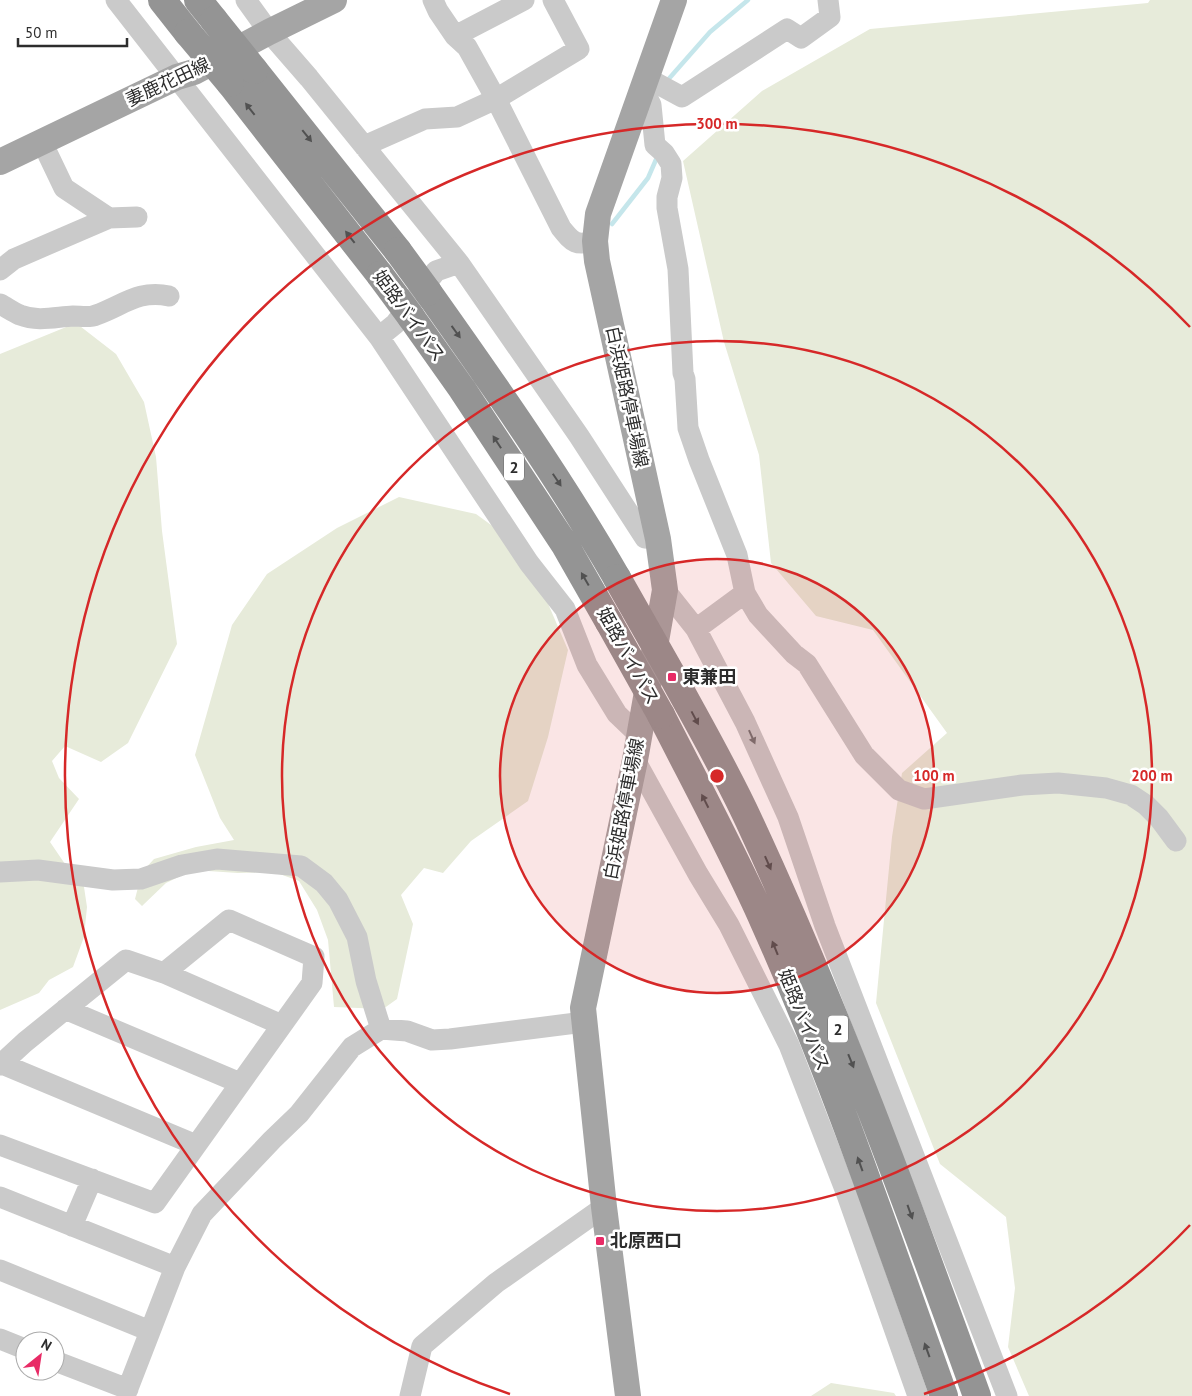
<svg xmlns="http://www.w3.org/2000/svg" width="1192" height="1396" viewBox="0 0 1192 1396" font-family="'PT Sans','Noto Sans JP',sans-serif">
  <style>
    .green { fill: #e7ebda }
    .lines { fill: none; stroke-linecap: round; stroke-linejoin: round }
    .stream { stroke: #c5e6eb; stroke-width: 4.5 }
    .minor { stroke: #cacaca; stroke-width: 21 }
    .major { stroke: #a5a5a5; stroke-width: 26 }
    .highway { stroke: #949494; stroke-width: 28 }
    .highway-bridge { stroke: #949494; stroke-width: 28 }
    .oneway { fill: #515151 }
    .oneway2 { fill: #747474 }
    .ring { fill: none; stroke: #d62828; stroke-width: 2.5 }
    .poi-dot { fill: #e82b66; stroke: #fff; stroke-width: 2 }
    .labels { text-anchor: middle; stroke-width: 5; stroke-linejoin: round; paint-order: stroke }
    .shield { fill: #fff; stroke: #6c6c6c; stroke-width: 1 }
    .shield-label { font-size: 16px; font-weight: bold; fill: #2d2d2d }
    .street-label { font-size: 18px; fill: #2d2d2d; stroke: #fff }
    .poi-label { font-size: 18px; font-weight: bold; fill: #2d2d2d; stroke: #fff; text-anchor: start }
    .centre { fill: #d62828; stroke: #fff; stroke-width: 2.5 }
    .ring-label { font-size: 15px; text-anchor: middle; font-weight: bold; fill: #d62828; stroke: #fff; stroke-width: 5; stroke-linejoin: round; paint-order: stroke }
  </style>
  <rect width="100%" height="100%" fill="#fff"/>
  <path class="green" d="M 1150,0 L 1192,0 L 1192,1396 L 1029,1396 L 1008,1347 L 1015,1288 L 1006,1217 L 940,1164 L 876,1003 L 892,837 L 902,773 L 947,733 L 873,630 L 816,616 L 771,563 L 759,455 L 724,342 L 683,161 L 762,91 L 870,29 L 1148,3 Z
    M 76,323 L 116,354 L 144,402 L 156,457 L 162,531 L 177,644 L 128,743 L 101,762 L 65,746 L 52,761 L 59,778 L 79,799 L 50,842 L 65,864 L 81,867 L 87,907 L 84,937 L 73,967 L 49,980 L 39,993 L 0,1010 L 0,354 Z
    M 399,497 L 476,514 L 498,530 L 537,578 L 568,650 L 548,737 L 528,801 L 471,841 L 443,873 L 424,868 L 401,895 L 413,924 L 397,999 L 383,1009 L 334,1007 L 328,940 L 317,910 L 299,881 L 274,872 L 238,873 L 193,870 L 166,883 L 142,906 L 135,899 L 142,872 L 154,859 L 196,847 L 234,840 L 220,818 L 195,755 L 232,625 L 267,574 L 337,528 Z
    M 831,1383 L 894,1393 L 896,1396 L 811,1396 Z"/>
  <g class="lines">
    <path class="stream" d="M 666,82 L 710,32 L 748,0
      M 612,224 L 648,178 L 658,155"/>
    <path class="minor" d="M 116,0 L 379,337 L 529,563 L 565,609 L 587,665 L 617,714 L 639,735
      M 246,0 L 269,32 L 309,78 L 459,263 L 579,436 L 645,538 L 658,539
      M 433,0 L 438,11 L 455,36 L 467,47 L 496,99 L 561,228 C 573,243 576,246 595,241
      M 455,36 L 524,0
      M 647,78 L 682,97 L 787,29 L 801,38 L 830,17 L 828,0
      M 641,98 L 649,101 L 651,105 L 655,145 L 664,153 L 671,164 L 672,178 L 667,197 L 667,208 L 678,269 L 683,373 L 685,379 L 688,428 L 699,460 L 737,555 L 745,593 L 758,615 L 794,654 L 807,664 L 864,755 L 899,790 L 924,799 L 1022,785 L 1058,783 L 1106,788 L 1131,795 L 1146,805 L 1159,818 L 1176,841
      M 42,142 L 64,188 L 109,218
      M 364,146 L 425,119 L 457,117 L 496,99 L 579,49 L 553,0
      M 0,270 L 14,259 L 109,218 L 137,217
      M 0,304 C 6,307 13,312 20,315 C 38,322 55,317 73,316 C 80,316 90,318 96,315 C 122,306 139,289 169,296
      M 379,337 L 395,324 L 436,271 L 459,263
      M 665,590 L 696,629 L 745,722 L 788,817 L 825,926 L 1007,1396
      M 696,629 L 745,593
      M 635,760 L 698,874 L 729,925 L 789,1045 L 846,1192 L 918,1396
      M 0,872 L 38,870 L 113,880 L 141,879 L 182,865 L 217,859 L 301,866 L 324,883 L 338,900 L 357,937 L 366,981 L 381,1029
      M 164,973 L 282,1025
      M 65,1009 L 240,1083
      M 2,1064 L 196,1145
      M 0,1065 L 25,1042 L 126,960 L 164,973 L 229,920 L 314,957 L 312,983 L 155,1203 L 0,1145
      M 0,1197 L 175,1267
      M 72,1226 L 92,1179
      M 0,1270 L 150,1331
      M 0,1339 L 25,1349
      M 55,1361 L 128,1389
      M 125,1396 L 175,1267 L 202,1214 L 272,1140 L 299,1114 L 352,1047 L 381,1029 L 407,1031 L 432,1040 L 450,1039 L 584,1022
      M 410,1396 L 422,1346 L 496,1283 L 604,1207"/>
    <path class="major" d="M 0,162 L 177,77 L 194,72 L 269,32 L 334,0
      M 628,1396 L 604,1207 L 583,1008 L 635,760 L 665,590 L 658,539 L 597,261 L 595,241 L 598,214 L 674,0"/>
    <path class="highway" d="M 162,0 L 188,33
      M 198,0 L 214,20
      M 254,70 L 398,251
      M 230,83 L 380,275
      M 428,292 C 494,385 560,479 617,578
      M 411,317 L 462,389 L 565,545 L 609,622
      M 672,675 C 698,723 726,771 749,821 C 836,1008 907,1202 977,1396
      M 661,715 C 696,784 733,852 764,922 C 833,1076 887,1237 944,1396"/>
    <path class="highway-bridge" d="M 214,20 L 254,70
      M 188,33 L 230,83
      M 398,251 L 428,292
      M 380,275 L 411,317
      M 617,578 L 672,675
      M 609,622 L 661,715"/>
  </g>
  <defs><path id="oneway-solid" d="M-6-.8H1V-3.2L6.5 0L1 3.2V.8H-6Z" transform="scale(1.25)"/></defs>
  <g class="oneway">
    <use href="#oneway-solid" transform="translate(250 109) rotate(-128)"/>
    <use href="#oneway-solid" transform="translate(307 136) rotate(51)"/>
    <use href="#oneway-solid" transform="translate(350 237) rotate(-128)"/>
    <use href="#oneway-solid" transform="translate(456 332) rotate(54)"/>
    <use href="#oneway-solid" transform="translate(497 442) rotate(-123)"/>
    <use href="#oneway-solid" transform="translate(557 480) rotate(56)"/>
    <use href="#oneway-solid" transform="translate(585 579) rotate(-120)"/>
    <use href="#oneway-solid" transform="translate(695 718) rotate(62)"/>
    <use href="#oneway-solid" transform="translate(705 801) rotate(-117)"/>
    <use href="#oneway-solid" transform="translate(768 863) rotate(66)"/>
    <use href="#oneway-solid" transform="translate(775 948) rotate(-112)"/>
    <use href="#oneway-solid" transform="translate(851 1061) rotate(68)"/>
    <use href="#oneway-solid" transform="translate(860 1164) rotate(-110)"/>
    <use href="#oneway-solid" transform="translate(910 1212) rotate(70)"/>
    <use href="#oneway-solid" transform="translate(927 1350) rotate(-110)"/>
  </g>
  <use class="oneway2" href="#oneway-solid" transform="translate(752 737) rotate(66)"/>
  <circle cx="717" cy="776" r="217" fill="#d62828" fill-opacity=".12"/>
  <g class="ring">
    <circle cx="717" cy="776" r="217"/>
    <circle cx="717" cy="776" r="435"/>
    <path d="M1190 1225A652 652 0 0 1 924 1394M510 1394A652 652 0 1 1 1190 327"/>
  </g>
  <g class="poi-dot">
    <rect x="667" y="672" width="10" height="10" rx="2.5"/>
    <rect x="595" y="1236" width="10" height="10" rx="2.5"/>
  </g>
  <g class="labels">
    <g class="shield">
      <rect x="504" y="453.5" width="20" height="27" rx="4"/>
      <rect x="828" y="1015.5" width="20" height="27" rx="4"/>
    </g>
    <g class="shield-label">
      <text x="514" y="473">2</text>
      <text x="838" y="1035">2</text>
    </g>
    <g class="street-label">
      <text transform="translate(168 82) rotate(-25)" y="6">妻鹿花田線</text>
      <text transform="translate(409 316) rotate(54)" y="6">姫路バイパス</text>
      <text transform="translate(627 397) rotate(78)" y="6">白浜姫路停車場線</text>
      <text transform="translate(628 656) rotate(61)" y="6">姫路バイパス</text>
      <text transform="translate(624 809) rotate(-79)" y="6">白浜姫路停車場線</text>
      <text transform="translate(804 1020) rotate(68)" y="6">姫路バイパス</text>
    </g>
    <g class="poi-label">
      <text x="682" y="683">東兼田</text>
      <text x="610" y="1247">北原西口</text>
    </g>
  </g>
  <circle cx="717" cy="776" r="8" class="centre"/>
  <g class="ring-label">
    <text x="717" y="129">300 m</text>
    <text x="934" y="781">100 m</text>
    <text x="1152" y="781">200 m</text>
  </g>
  <g transform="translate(40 1356) rotate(30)"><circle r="24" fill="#ffffff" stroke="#ababab"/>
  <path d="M0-4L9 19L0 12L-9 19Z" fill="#e82b66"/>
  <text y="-8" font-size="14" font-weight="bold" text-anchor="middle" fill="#2d2d2d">N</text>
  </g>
  <path d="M18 38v8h109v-8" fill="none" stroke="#2d2d2d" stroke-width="2.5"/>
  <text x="25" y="38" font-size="15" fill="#2d2d2d" stroke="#ffffff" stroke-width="4" paint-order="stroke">50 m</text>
</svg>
